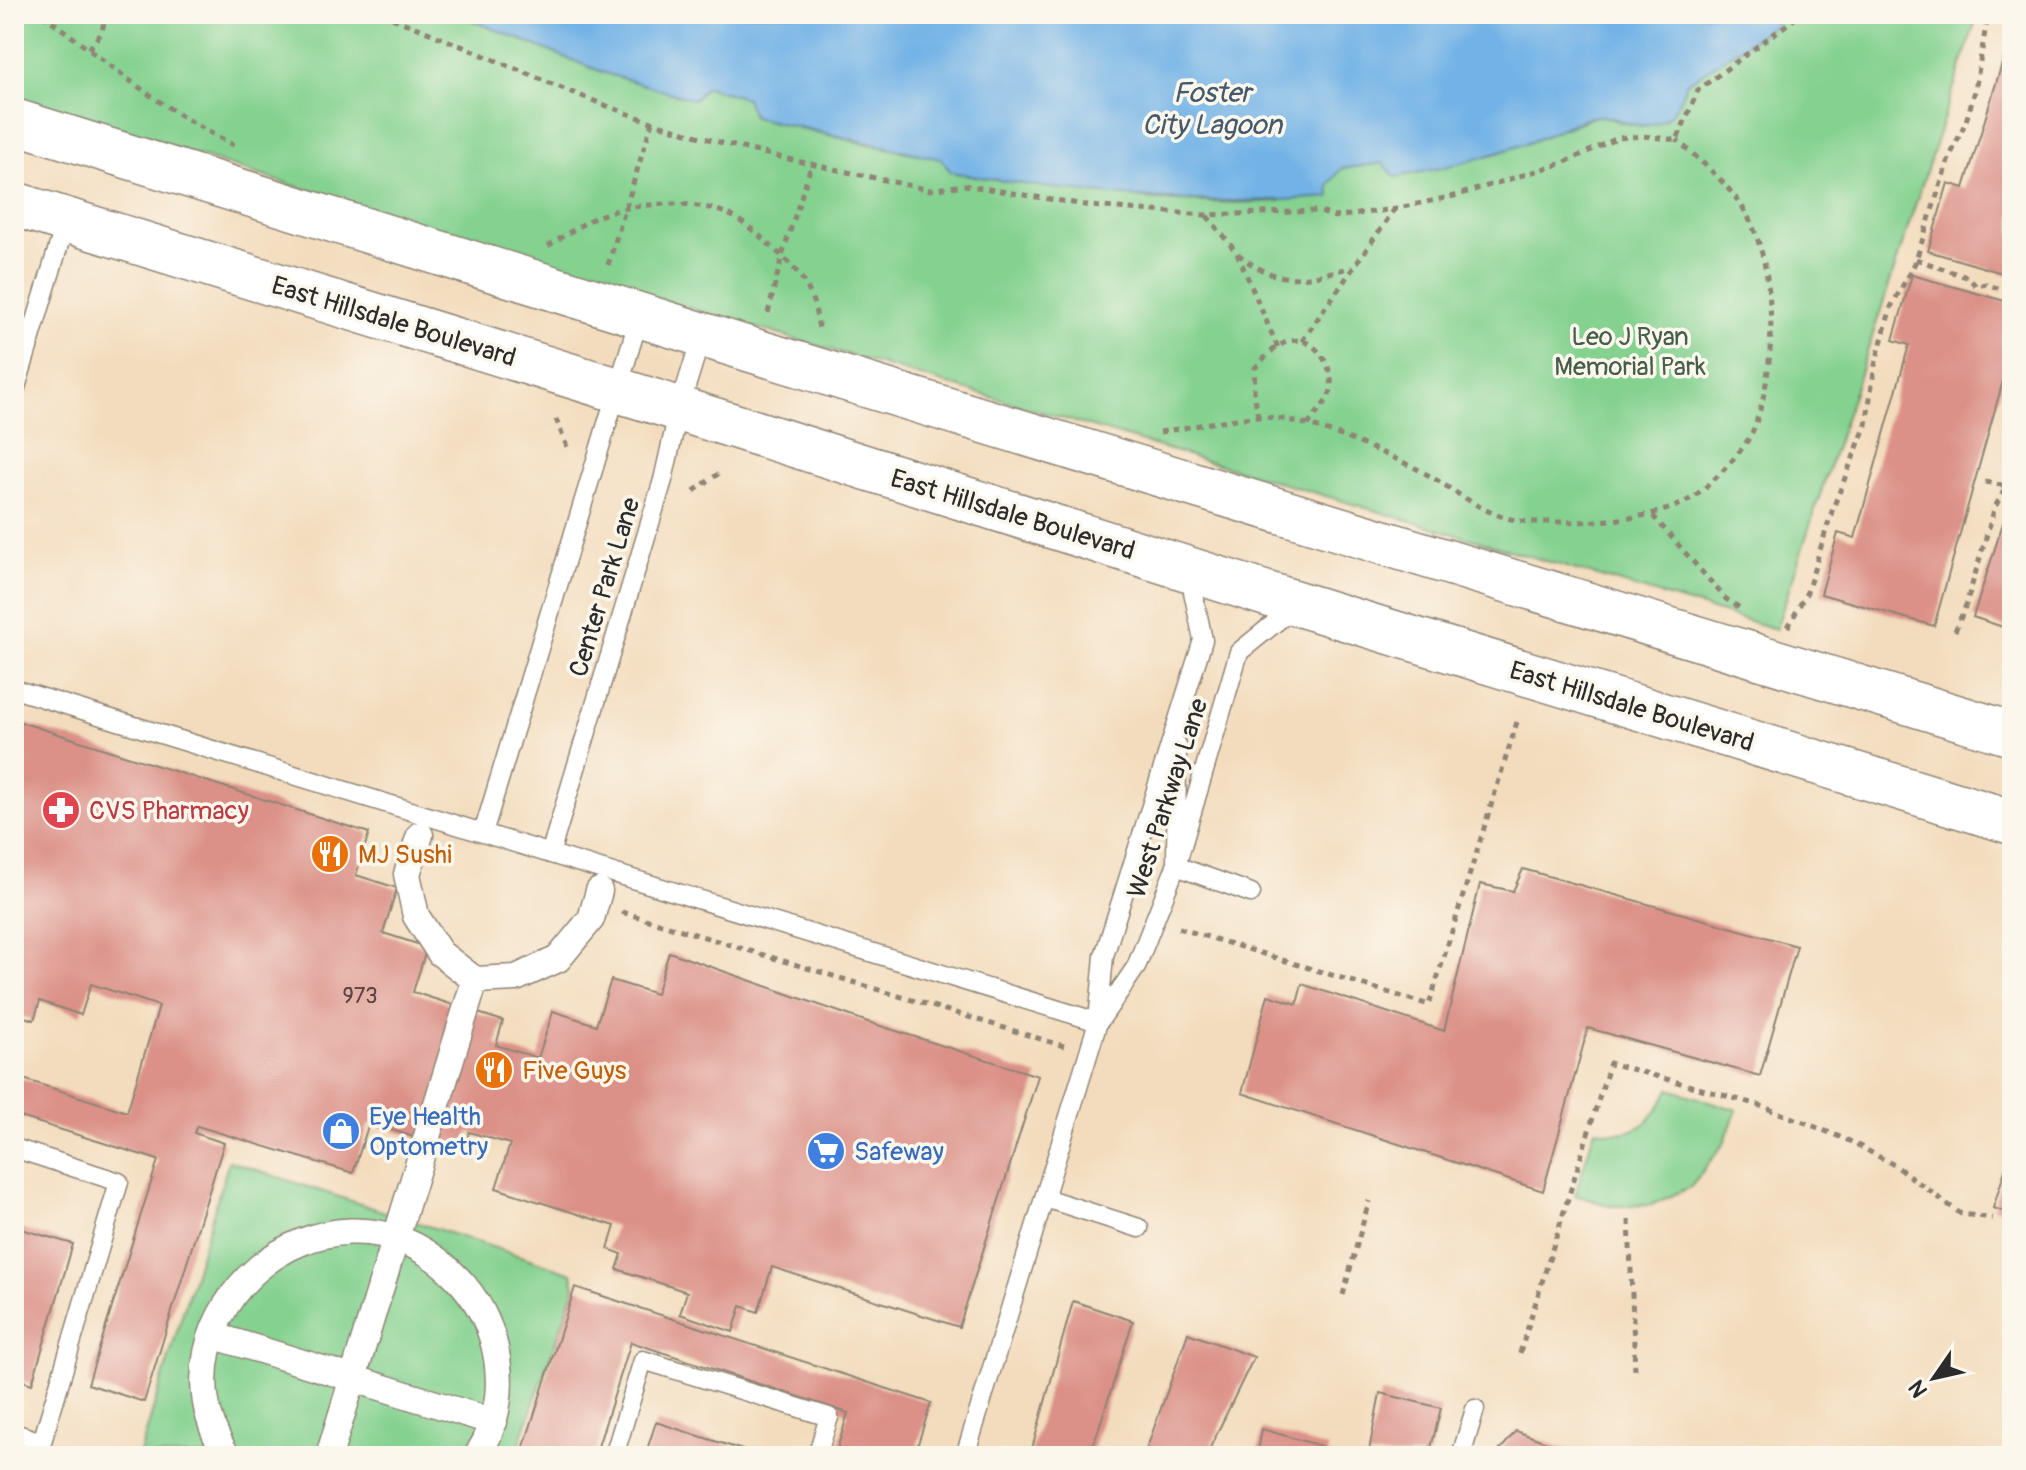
<svg xmlns="http://www.w3.org/2000/svg" width="2026" height="1470" viewBox="0 0 2026 1470" font-family="Pangolin,sans-serif">
  <style>
    .green { fill: #84d190; stroke: #587e5e; stroke-width: 2 }
    .water { fill: #72b2e6; stroke: #4e6e88; stroke-width: 2 }
    .building { fill: #db9188 }
    .lines { fill: none; stroke-linecap: round; stroke-linejoin: round }
    .service-casing { stroke: #8f8474; stroke-width: 21 }
    .pedestrian-casing { stroke: #8f8474; stroke-width: 29 }
    .secondary-casing { stroke: #8f8474; stroke-width: 47 }
    .path { stroke: #8f8474; stroke-width: 5; stroke-dasharray: 6 6; stroke-linecap: butt }
    .service { stroke: #fff; stroke-width: 18 }
    .pedestrian { stroke: #fff; stroke-width: 26 }
    .secondary { stroke: #fff; stroke-width: 44 }
    .labels { text-anchor: middle; stroke-width: 7; stroke-linejoin: round; paint-order: stroke }
    .number-label { font-size: 22px; fill: #574442 }
    .street-label { font-size: 26px; fill: #2b2b2b; stroke: #fbf7ec }
    .park-label { font-size: 26px; fill: #465d49; stroke: #fbf7ec }
    .health-label { font-size: 26px; fill: #be3a42; stroke: #fbf7ec; text-anchor: start }
    .food-label { font-size: 26px; fill: #c56008; stroke: #fbf7ec; text-anchor: start }
    .shop-label { font-size: 26px; fill: #366cbe; stroke: #fbf7ec; text-anchor: start }
    .water-label { font-size: 28px; font-style: italic; fill: #445a6c; stroke: #fbf7ec }
  </style>
  <rect width="100%" height="100%" fill="#fbf7ec"/>
  <filter id="ink" filterUnits="userSpaceOnUse"><feTurbulence type="fractalNoise" baseFrequency=".0125" numOctaves="2"/><feDisplacementMap in="SourceGraphic" scale="16" xChannelSelector="R" yChannelSelector="G"/><feConvolveMatrix kernelMatrix="1 2 1 2 8 2 1 2 1" color-interpolation-filters="sRGB"/></filter>
  <filter id="wash" filterUnits="userSpaceOnUse"><feTurbulence type="fractalNoise" baseFrequency=".006" numOctaves="4" result="noise"/><feDisplacementMap in="SourceGraphic" scale="32" xChannelSelector="R" yChannelSelector="G"/><feGaussianBlur stdDeviation="1.8" result="paint"/><feColorMatrix in="noise" values="0 0 0 0 0 0 0 0 0 0 0 0 0 0 0 0 0 1.4 0 .05"/><feComposite in="paint" operator="in"/></filter>
  <g filter="url(#wash)">
    <rect width="100%" height="100%" fill="#f3dcbd"/>
    <path class="green" d="M 14,14 L 456,14 L 605,73 L 706,87 L 747,98 L 753,117 L 866,144 L 1153,200 L 1236,203 L 1280,201 L 1329,185 L 1340,169 L 1382,163 L 1396,177 L 1483,157 L 1530,142 L 1598,115 L 1624,123 L 1642,126 L 1670,115 L 1680,101 L 1686,84 L 1791,14 L 1978,14 L 1776,629 L 544,265 L 14,97 Z
      M 1669,1089 L 1737,1110 L 1724,1143 L 1691,1187 L 1651,1205 L 1611,1206 L 1575,1195 L 1595,1129 C 1634,1141 1653,1123 1669,1089 Z
      M 229,1161 L 572,1273 L 575,1287 L 515,1456 L 139,1456 Z"/>
    <path class="water" d="M 456,14 L 1791,14 L 1686,84 C 1681,99 1674,117 1658,123 C 1634,132 1615,114 1597,116 C 1582,117 1549,135 1533,141 C 1489,157 1442,169 1396,177 L 1382,163 L 1341,169 L 1329,185 L 1330,197 C 1202,208 1077,195 951,172 L 941,159 L 753,117 L 746,98 L 706,87 L 694,100 L 605,73 Z"/>
    <g id="blocks">
      <path class="building" d="M 2012,31 L 2012,276 L 1928,251 L 1948,183 L 1964,188 Z
        M 1912,275 L 2012,303 L 2012,349 L 1934,626 L 1821,594 L 1838,533 L 1855,538 L 1909,345 L 1893,340 Z
        M 2011,498 L 2012,498 L 2012,630 L 1973,617 Z
        M 14,720 L 369,833 L 356,875 L 397,888 L 383,933 L 427,947 L 413,992 L 503,1021 L 496,1045 L 538,1058 L 553,1011 L 596,1025 L 611,980 L 656,994 L 669,952 L 865,1021 L 1038,1076 L 959,1327 L 772,1267 L 758,1312 L 741,1306 L 733,1332 L 680,1314 L 687,1292 L 617,1269 L 622,1254 L 608,1249 L 615,1226 L 496,1188 L 510,1144 L 469,1132 L 463,1152 L 369,1123 L 353,1173 L 197,1126 L 194,1133 L 224,1143 L 144,1402 L 88,1384 L 158,1160 L 14,1115 L 14,1076 L 127,1112 L 159,1006 L 91,984 L 81,1015 L 40,1001 L 34,1020 L 14,1014 L 20,993 L 14,991 Z
        M 1523,869 L 1797,946 L 1760,1076 L 1588,1028 L 1543,1191 L 1242,1093 L 1268,995 L 1297,1004 L 1302,984 L 1444,1031 L 1480,884 L 1513,891 Z
        M 2012,1148 L 2012,1214 L 1993,1208 Z
        M 14,1227 L 73,1244 L 32,1384 L 14,1378 Z
        M 575,1287 L 931,1403 L 914,1456 L 835,1456 L 848,1413 L 631,1342 L 595,1456 L 521,1456 Z
        M 1073,1301 L 1133,1321 L 1090,1456 L 1030,1456 Z
        M 1188,1333 L 1254,1357 L 1206,1456 L 1144,1456 Z
        M 1380,1393 L 1441,1408 L 1429,1456 L 1368,1456 Z
        M 656,1422 L 758,1455 L 758,1456 L 645,1456 Z
        M 1262,1429 L 1328,1448 L 1327,1456 L 1257,1456 Z
        M 1516,1431 L 1568,1450 L 1566,1456 L 1495,1456 Z"/>
    </g>
  </g>
  <g filter="url(#ink)">
    <use href="#blocks" fill-opacity="0" stroke="#8f8474" stroke-width="2"/>
    <g class="lines">
      <g class="service-casing">
        <path id="service" d="M 14,394 L 66,221
          M 14,689 L 1098,1022
          M 1177,745 L 1176,866 L 1251,893
          M 483,833 L 640,315
          M 550,854 L 663,480 L 679,409 L 702,335
          M 1100,1020 L 1136,967 L 1176,866 L 1239,652 L 1297,605
          M 14,1148 L 119,1182 L 42,1442 L 14,1433
          M 1045,1198 L 1139,1228
          M 614,1456 L 643,1360 L 829,1417 L 817,1456
          M 965,1456 L 1098,1022 L 1104,956 L 1203,640 L 1189,572
          M 1461,1456 L 1475,1409"/>
      </g>
      <g class="pedestrian-casing">
        <path id="pedestrian" d="M 420,835 L 407,874 L 416,916 L 440,953 L 475,980 L 516,978 L 558,959 L 591,919 L 599,891
          M 212,1335 L 494,1422
          M 227,1456 C 139,1315 326,1157 449,1270 C 470,1289 485,1312 493,1340 C 504,1380 500,1421 477,1456
          M 329,1456 L 475,980"/>
      </g>
      <g class="secondary-casing">
        <path id="secondary" d="M 14,121 L 758,352 L 2012,734
          M 14,204 L 734,426 L 1299,604 L 2012,822"/>
      </g>
      <path class="path" d="M 42,14 C 107,62 160,109 234,145
        M 381,14 C 472,48 560,91 652,122 C 742,152 837,169 930,190 L 964,185 L 1091,206 L 1206,215 L 1318,211 L 1335,217 L 1394,209 L 1454,196 L 1563,163 L 1618,138 L 1643,136 L 1677,140 L 1698,90 L 1801,14
        M 89,49 L 102,31 L 106,14
        M 1207,216 L 1237,253 L 1278,348
        M 548,246 C 562,237 576,228 590,220 C 627,202 690,198 728,214 C 744,222 759,235 772,247 C 804,276 812,287 819,329
        M 1238,254 C 1278,287 1304,280 1351,267
        M 1916,259 L 1969,278 L 1976,286 L 1986,284 L 2012,293
        M 608,265 L 652,122
        M 768,313 L 782,256 L 812,163
        M 1302,341 L 1394,210
        M 1258,417 L 1254,391 L 1255,368 C 1264,358 1277,344 1290,341 C 1316,334 1337,372 1330,393 C 1326,404 1314,416 1308,425
        M 556,419 L 567,447
        M 1160,432 C 1192,427 1225,419 1256,417 C 1302,415 1375,449 1417,469 C 1457,489 1487,522 1536,522 C 1583,522 1643,523 1685,502 C 1706,491 1746,450 1754,428 C 1777,368 1778,272 1747,215 C 1731,186 1702,162 1677,140
        M 1985,482 L 2012,487
        M 694,491 L 718,474
        M 1653,516 L 1726,599 L 1740,608
        M 1788,627 L 1807,592 L 1833,508 L 1866,425 L 1875,365 L 1891,307 L 1915,263 L 1948,161 L 1966,121 L 1975,91 L 1988,14
        M 1955,631 L 1966,605 L 1995,507 L 2012,476
        M 622,912 L 1064,1046
        M 1179,928 L 1429,1005 L 1517,722
        M 1629,1220 L 1635,1371
        M 1343,1295 L 1369,1201
        M 1520,1353 L 1610,1063 L 1758,1105 L 1806,1123 L 1852,1142 L 1896,1166 L 1961,1214 L 1993,1218"/>
      <use href="#service" class="service"/>
      <use href="#pedestrian" class="pedestrian"/>
      <use href="#secondary" class="secondary"/>
    </g>
  </g>
  <defs>
    <g id="pharmacy-disc" transform="scale(2)"><circle r="9.5" fill="#e0444e" stroke="#fbf7ec"/><path d="M-2-6h4v4h4v4h-4v4h-4v-4h-4v-4h4Z" fill="#fff"/></g>
    <g id="restaurant-disc" transform="scale(2)"><circle r="9.5" fill="#e8710a" stroke="#fbf7ec"/><path d="M-5-6h1v4h1v-4h1v4h1v-4h1v5L-1.5 .5V6h-2V.5L-5-1ZM5-6V6H3V1.5H1.5Q1.5-4 5-6Z" fill="#fff"/></g>
    <g id="shop-disc" transform="scale(2)"><circle r="9.5" fill="#3f7fe0" stroke="#fbf7ec"/><path d="M-5-2.5h2.3a2.7 3.5 0 0 1 5.4 0H5L5.5 6h-11ZM-1.5-2.5h3a1.5 2.3 0 0 0-3 0Z" fill="#fff"/></g>
    <g id="supermarket-disc" transform="scale(2)"><circle r="9.5" fill="#3f7fe0" stroke="#fbf7ec"/><path d="M-6-5.5h2.5l.6 2H6L4.5 2H-2.5L-4.4-4H-6ZM-1.5 3.2a1.3 1.3 0 1 0 .1 0ZM3 3.2a1.3 1.3 0 1 0 .1 0Z" fill="#fff"/></g>
  </defs>
  <g fill-rule="evenodd">
    <use href="#pharmacy-disc" x="61" y="810"/>
    <use href="#restaurant-disc" x="330" y="854"/>
    <use href="#restaurant-disc" x="494" y="1070"/>
    <use href="#shop-disc" x="341" y="1131"/>
    <use href="#supermarket-disc" x="826" y="1151"/>
  </g>
  <g class="labels">
    <g class="number-label">
      <text x="360" y="1003">973</text>
    </g>
    <g class="street-label">
      <text transform="translate(394 321) rotate(17)" y="9">East Hillsdale Boulevard</text>
      <text transform="translate(1013 514) rotate(17)" y="9">East Hillsdale Boulevard</text>
      <text transform="translate(604 587) rotate(-73)" y="9">Center Park Lane</text>
      <text transform="translate(1632 706) rotate(17)" y="9">East Hillsdale Boulevard</text>
      <text transform="translate(1167 798) rotate(-72)" y="9">West Parkway Lane</text>
    </g>
    <g class="park-label">
      <text x="1630" y="345">Leo J Ryan<tspan x="1630" dy="30">Memorial Park</tspan></text>
    </g>
    <g class="health-label">
      <text x="89" y="819">CVS Pharmacy</text>
    </g>
    <g class="food-label">
      <text x="358" y="863">MJ Sushi</text>
      <text x="522" y="1079">Five Guys</text>
    </g>
    <g class="shop-label">
      <text x="369" y="1125">Eye Health<tspan x="369" dy="30">Optometry</tspan></text>
      <text x="854" y="1160">Safeway</text>
    </g>
    <g class="water-label">
      <text x="1212" y="102">Foster<tspan x="1212" dy="32">City Lagoon</tspan></text>
    </g>
  </g>
  <rect width="2026" height="1470" fill="none" stroke="#fbf7ec" stroke-width="48"/>
  <g transform="translate(1934 1378) rotate(236)" stroke="#fbf7ec" stroke-width="6" paint-order="stroke">
  <path d="M0-6L14 30L0 20L-14 30Z" fill="#2b2b2b"/>
  <text y="-12" font-size="22" font-weight="bold" text-anchor="middle" fill="#2b2b2b">N</text>
  </g>
</svg>
